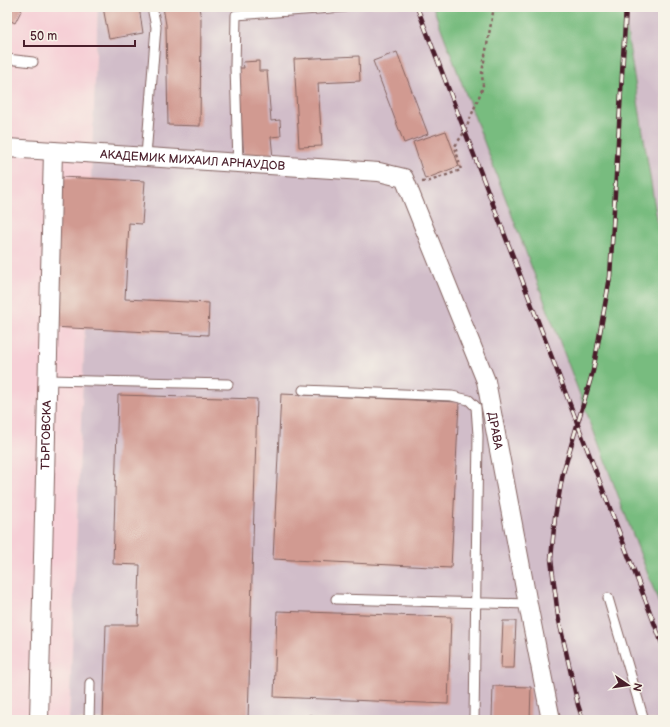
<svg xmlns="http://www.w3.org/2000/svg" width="670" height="727" viewBox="0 0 670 727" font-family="'Balsamiq Sans',sans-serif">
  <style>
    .built { fill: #f6cfd6 }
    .industrial { fill: #d1bdc9 }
    .forest { fill: #78bc7f; stroke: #616e55 }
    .building { fill: #d19a91 }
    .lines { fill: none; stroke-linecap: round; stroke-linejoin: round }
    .lane-casing { stroke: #846360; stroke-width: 11 }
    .street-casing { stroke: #846360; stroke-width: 20 }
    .path { stroke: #846360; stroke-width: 2.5; stroke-dasharray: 3 3; stroke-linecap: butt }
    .lane { stroke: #fff; stroke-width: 9 }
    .street { stroke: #fff; stroke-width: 18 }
    .rail-casing { stroke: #4a1f2b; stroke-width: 4.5 }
    .rail { stroke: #f7f3e8; stroke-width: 3; stroke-dasharray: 9; stroke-linecap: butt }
    .labels { text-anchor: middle; stroke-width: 3; stroke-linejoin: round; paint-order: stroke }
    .street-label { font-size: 12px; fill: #4a1f2b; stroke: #f7f3e8 }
  </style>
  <rect width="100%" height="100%" fill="#f7f3e8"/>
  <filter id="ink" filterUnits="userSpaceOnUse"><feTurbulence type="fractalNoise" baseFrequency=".025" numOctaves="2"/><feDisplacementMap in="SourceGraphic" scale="8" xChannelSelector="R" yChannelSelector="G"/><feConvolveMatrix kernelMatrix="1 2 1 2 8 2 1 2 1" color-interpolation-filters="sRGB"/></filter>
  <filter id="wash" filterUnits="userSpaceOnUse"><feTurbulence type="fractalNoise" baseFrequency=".012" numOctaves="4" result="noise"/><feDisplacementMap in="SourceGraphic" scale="16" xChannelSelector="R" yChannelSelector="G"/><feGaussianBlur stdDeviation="0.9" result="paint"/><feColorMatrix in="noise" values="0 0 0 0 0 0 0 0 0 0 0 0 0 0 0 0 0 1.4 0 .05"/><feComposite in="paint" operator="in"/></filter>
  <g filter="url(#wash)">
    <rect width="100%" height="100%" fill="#f1e0c3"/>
    <path class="built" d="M 7,7 L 98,7 L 69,720 L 7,720 Z"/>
    <path class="industrial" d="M 98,7 L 663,7 L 663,720 L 69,720 Z"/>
    <path class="forest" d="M 433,7 L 623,7 L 663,258 L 663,614 Z"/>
    <g id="blocks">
      <path class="building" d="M 7,7 L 23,7 L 15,23 L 7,19 Z
        M 103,7 L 139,7 L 143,33 L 109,39 Z
        M 163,7 L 199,7 L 201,19 L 200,126 L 168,125 L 166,25 Z
        M 397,52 L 428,134 L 404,143 L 373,61 Z
        M 359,56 L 360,81 L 318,83 L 322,146 L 299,147 L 294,59 Z
        M 259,61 L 259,71 L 267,71 L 271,121 L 280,120 L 281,136 L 271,137 L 273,158 L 244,160 L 238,68 L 244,68 L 243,62 Z
        M 446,131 L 459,166 L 425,179 L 413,142 Z
        M 60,177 L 145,181 L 142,224 L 129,223 L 125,299 L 209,303 L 208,335 L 52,327 Z
        M 281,394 L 459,402 L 451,568 L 273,559 Z
        M 118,395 L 257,399 L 248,720 L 103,720 L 106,625 L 138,625 L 140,565 L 113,564 Z
        M 277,611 L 451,617 L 448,704 L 274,697 Z
        M 503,621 L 516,621 L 514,668 L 501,668 Z
        M 493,686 L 531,687 L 530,720 L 498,720 L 499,718 L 492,718 Z"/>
    </g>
  </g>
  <g filter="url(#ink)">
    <use href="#blocks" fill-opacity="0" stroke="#846360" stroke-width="1"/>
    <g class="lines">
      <g class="lane-casing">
        <path id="lane" d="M 7,59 L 33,62
          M 146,156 L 156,27 L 152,7
          M 238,162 L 235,67 L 236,15 L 345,7
          M 48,380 L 228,384
          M 303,390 L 452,396 L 469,400 L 476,407 L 478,435 L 474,720
          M 608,598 L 644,720
          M 336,599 L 528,604
          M 89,720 L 90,683
          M 310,720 L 311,720"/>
      </g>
      <g class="street-casing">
        <g id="street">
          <path id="s1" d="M 7,148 L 379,172 L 404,178 L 486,381 L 527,599 L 551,720"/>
          <path id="s2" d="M 39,720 L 53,151"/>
        </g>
      </g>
      <path class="path" d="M 422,182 L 430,181 L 461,170 L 455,146 L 465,131 L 483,87 L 482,72 L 494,7"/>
      <use href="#lane" class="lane"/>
      <use href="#street" class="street"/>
      <g class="rail-casing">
        <path id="rail" d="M 417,7 L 663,646
          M 583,720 L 578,705 L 558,616 L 551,559 L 555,517 L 563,473 L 593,371 L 610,277 L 626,7"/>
      </g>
      <use href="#rail" class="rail"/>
    </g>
  </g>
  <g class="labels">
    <g class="street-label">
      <text dy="4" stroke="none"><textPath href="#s1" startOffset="186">АКАДЕМИК МИХАИЛ АРНАУДОВ</textPath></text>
      <text dy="4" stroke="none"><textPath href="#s1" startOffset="668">ДРАВА</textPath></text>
      <text dy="4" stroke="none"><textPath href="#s2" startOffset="285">ТЪРГОВСКА</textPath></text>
    </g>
  </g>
  <rect width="670" height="727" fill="none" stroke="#f7f3e8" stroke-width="24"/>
  <g transform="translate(628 685) rotate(103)" stroke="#f7f3e8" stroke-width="3" paint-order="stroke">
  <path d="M0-3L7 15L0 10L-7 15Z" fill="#4a1f2b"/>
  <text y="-6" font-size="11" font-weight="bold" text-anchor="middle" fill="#4a1f2b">N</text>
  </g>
  <path d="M24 40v6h111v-6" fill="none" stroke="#4a1f2b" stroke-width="2"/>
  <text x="30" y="40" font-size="12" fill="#4a1f2b" stroke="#f7f3e8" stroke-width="3" paint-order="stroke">50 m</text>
</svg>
